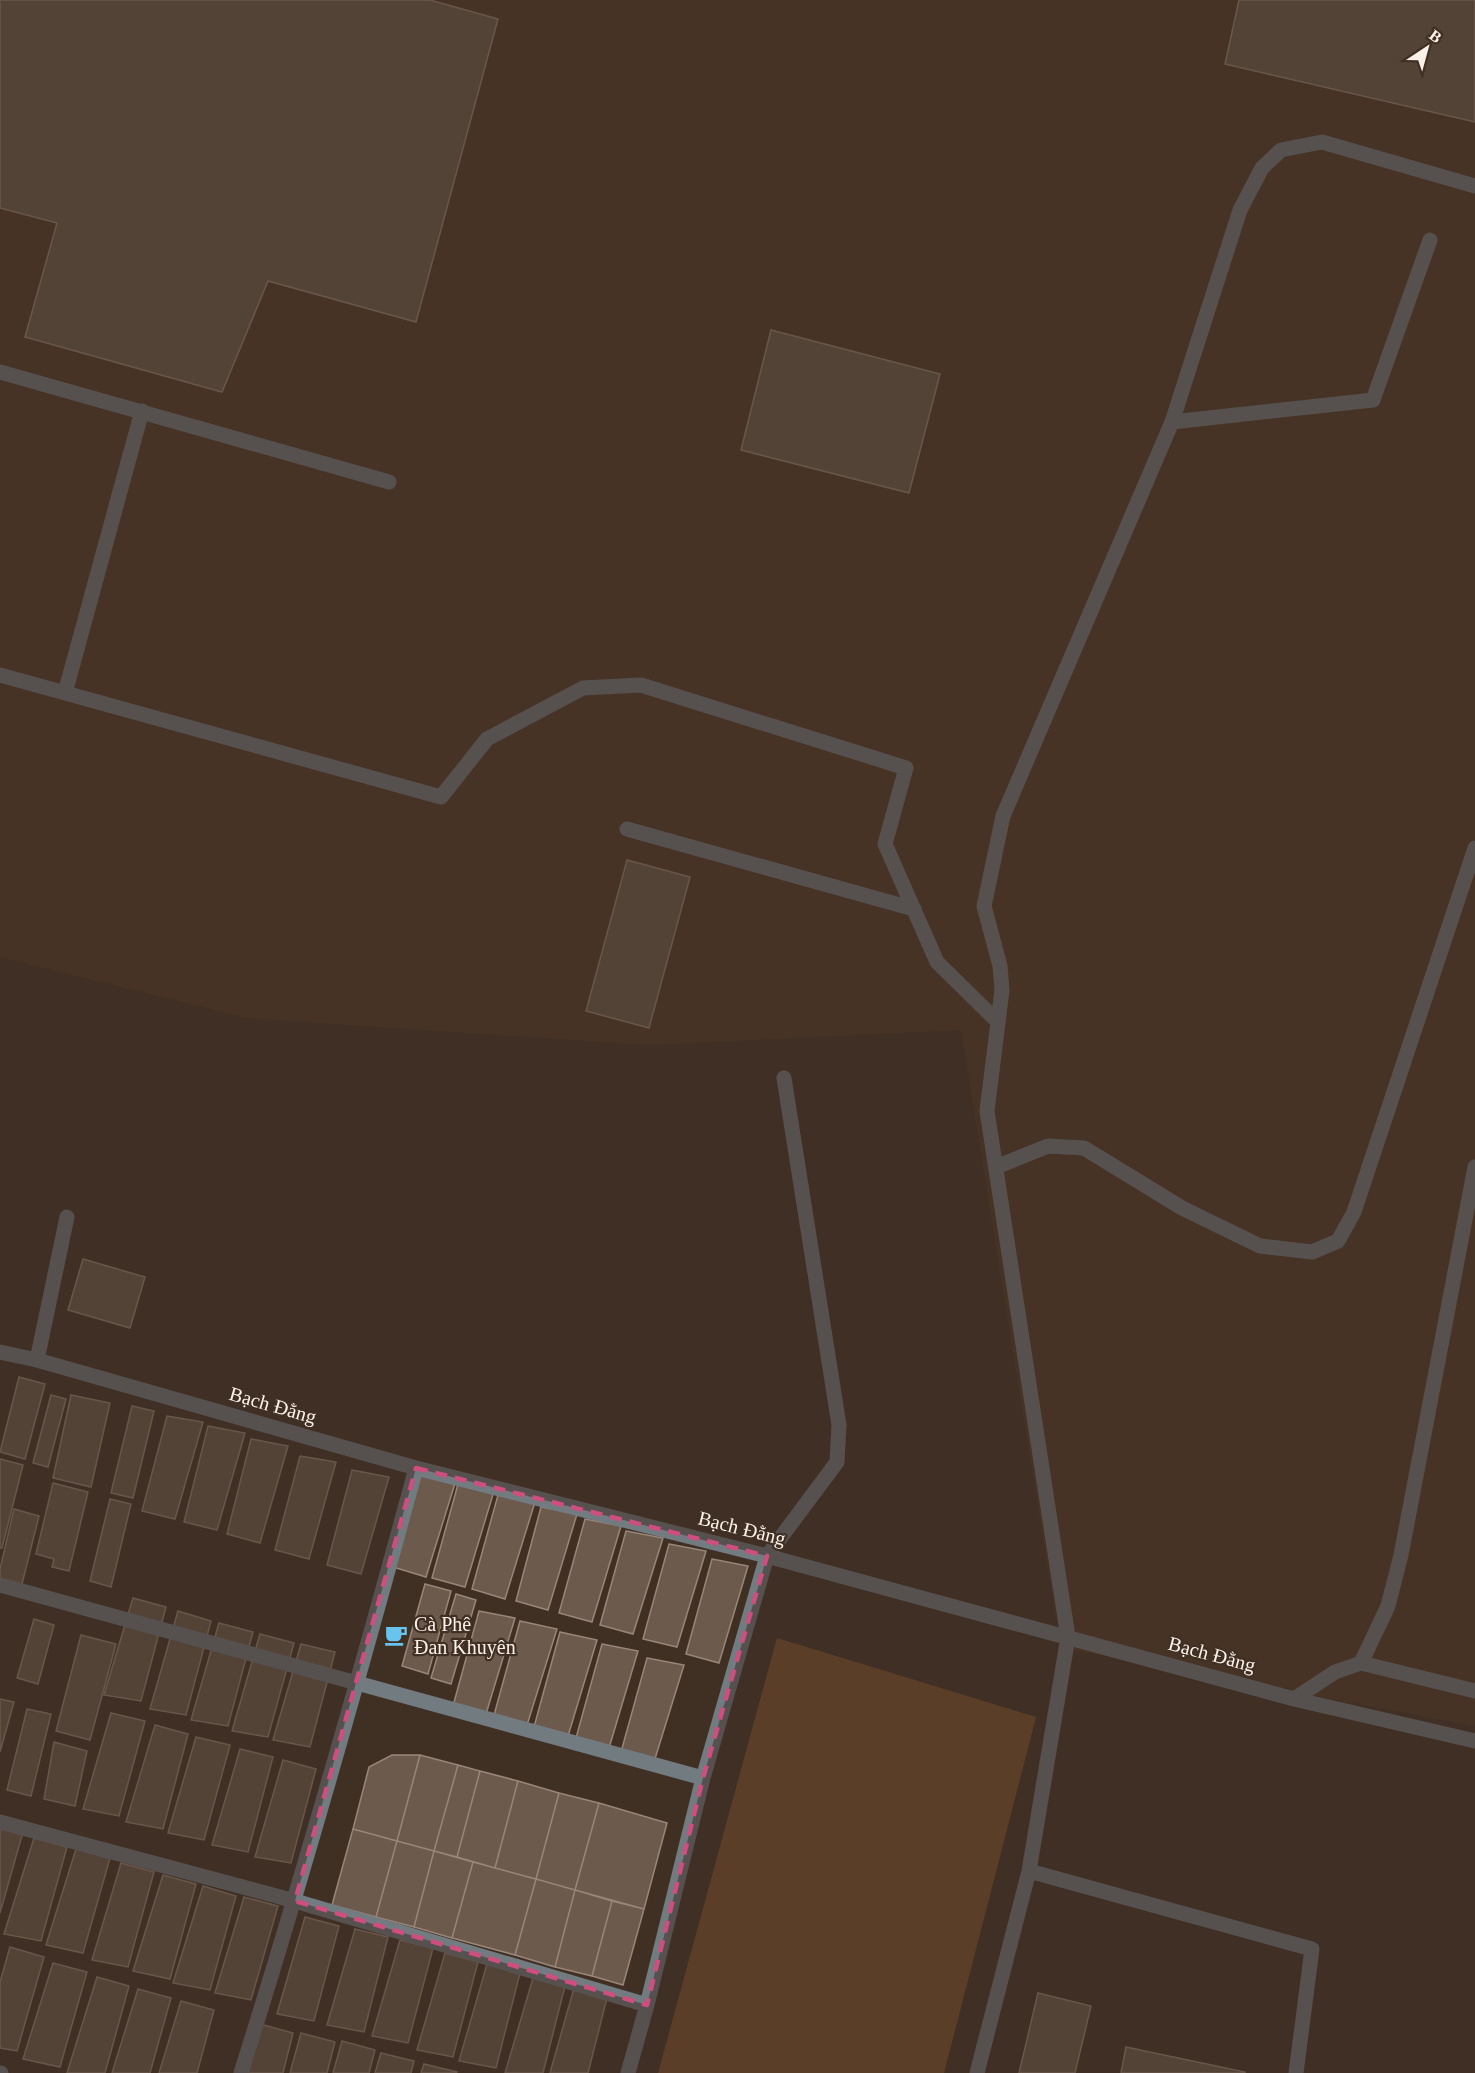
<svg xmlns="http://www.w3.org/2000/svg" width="1475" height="2073" viewBox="0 0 1475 2073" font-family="'Times New Roman',serif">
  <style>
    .built { fill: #4e3827 }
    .green { fill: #7d502a }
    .building { fill: #6c5a4d; stroke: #998678; stroke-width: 1.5 }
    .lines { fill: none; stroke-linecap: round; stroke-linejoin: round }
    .minor { stroke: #717b80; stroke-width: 15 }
    .marked { fill: none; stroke: #d04e7e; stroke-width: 4.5; stroke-dasharray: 12 8; stroke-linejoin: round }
    .labels { text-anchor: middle; stroke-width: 4.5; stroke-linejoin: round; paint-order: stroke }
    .street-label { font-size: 20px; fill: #fcf1e9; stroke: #403024 }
    .poi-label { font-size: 20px; fill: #fcf1e9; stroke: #403024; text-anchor: start }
  </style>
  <rect width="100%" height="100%" fill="#403024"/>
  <path class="built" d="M 0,0 L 1475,0 L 1475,1726 L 1061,1648 L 961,1030 L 647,1045 L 247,1018 L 0,957 Z"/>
  <path class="green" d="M 777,1638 L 1036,1717 L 944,2073 L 658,2073 Z"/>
  <path class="building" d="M 0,0 L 430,0 L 498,19 L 416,322 L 268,281 L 222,392 L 25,337 L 57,223 L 0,208 Z
    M 1239,0 L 1475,0 L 1475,122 L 1225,64 Z
    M 771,330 L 940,374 L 909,493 L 741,450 Z
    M 627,860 L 690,877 L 649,1028 L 586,1011 Z
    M 83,1259 L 145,1277 L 130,1328 L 68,1310 Z
    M 19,1377 L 45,1384 L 25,1459 L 0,1452 Z
    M 51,1395 L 66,1399 L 48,1467 L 33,1463 Z
    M 71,1395 L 110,1403 L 91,1487 L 53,1478 Z
    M 132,1406 L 154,1411 L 133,1498 L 111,1493 Z
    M 167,1416 L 203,1422 L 175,1519 L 142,1511 Z
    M 208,1426 L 245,1433 L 217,1530 L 184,1522 Z
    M 251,1439 L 288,1446 L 260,1543 L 227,1534 Z
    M 300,1456 L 336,1462 L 309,1559 L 275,1550 Z
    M 0,1459 L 23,1465 L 2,1548 L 0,1548 Z
    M 352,1470 L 389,1477 L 361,1574 L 327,1565 Z
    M 419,1473 L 456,1480 L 426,1577 L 393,1567 Z
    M 53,1483 L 88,1492 L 69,1571 L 52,1567 L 54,1559 L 36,1554 Z
    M 458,1484 L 494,1491 L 465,1587 L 432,1578 Z
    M 498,1495 L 535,1502 L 505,1599 L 472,1589 Z
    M 110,1499 L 131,1504 L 111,1587 L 90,1581 Z
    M 541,1507 L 577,1514 L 548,1610 L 516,1601 Z
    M 14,1509 L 39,1516 L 21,1588 L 0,1582 L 0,1569 Z
    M 585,1519 L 621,1526 L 592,1622 L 559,1613 Z
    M 626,1531 L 663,1538 L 633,1634 L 600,1625 Z
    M 669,1544 L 706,1551 L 677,1647 L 643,1639 Z
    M 712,1559 L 748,1566 L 719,1663 L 686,1654 Z
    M 425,1584 L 451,1591 L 428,1674 L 402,1666 Z
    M 456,1594 L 476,1600 L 451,1684 L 431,1678 Z
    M 133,1598 L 166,1607 L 141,1701 L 104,1695 Z
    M 178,1611 L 211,1621 L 186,1715 L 150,1709 Z
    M 479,1611 L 515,1618 L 486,1714 L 453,1706 Z
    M 34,1619 L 54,1625 L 38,1684 L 17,1678 Z
    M 520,1621 L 557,1629 L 527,1725 L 494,1715 Z
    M 219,1623 L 253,1632 L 228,1726 L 191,1720 Z
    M 560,1632 L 597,1640 L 568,1736 L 534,1727 Z
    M 260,1634 L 294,1643 L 268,1737 L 232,1731 Z
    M 81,1635 L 116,1644 L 90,1740 L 56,1731 Z
    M 301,1644 L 335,1652 L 310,1747 L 273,1740 Z
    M 602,1644 L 638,1651 L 609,1748 L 576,1738 Z
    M 647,1658 L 684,1665 L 654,1762 L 621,1752 Z
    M 0,1699 L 14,1702 L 0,1752 Z
    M 27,1709 L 51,1714 L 31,1796 L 7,1790 Z
    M 111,1713 L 145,1721 L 119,1816 L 83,1809 Z
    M 155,1725 L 188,1734 L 163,1829 L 126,1822 Z
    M 196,1737 L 230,1745 L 204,1840 L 168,1833 Z
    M 54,1742 L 87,1751 L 75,1806 L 44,1799 Z
    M 240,1749 L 273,1757 L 248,1852 L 212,1845 Z
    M 392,1755 L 420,1755 L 397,1841 L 353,1829 L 369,1767 Z
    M 420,1755 L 458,1765 L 434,1851 L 397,1841 Z
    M 283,1760 L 316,1769 L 291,1863 L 255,1857 Z
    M 458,1765 L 480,1771 L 457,1857 L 434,1851 Z
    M 480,1771 L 518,1781 L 495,1868 L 457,1857 Z
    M 518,1781 L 559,1793 L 536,1879 L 495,1868 Z
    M 559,1793 L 599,1803 L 575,1890 L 536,1879 Z
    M 599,1803 L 667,1823 L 644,1909 L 575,1890 Z
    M 0,1826 L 23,1832 L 0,1913 Z
    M 353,1829 L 397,1841 L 376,1917 L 332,1905 Z
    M 34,1838 L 67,1847 L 41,1941 L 4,1934 Z
    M 397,1841 L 434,1851 L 414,1927 L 376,1917 Z
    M 76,1849 L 110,1858 L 83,1953 L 46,1945 Z
    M 434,1851 L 473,1862 L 452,1938 L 414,1927 Z
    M 473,1862 L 536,1879 L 515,1955 L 452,1938 Z
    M 121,1863 L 154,1872 L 128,1967 L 92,1960 Z
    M 163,1875 L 196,1884 L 170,1979 L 133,1971 Z
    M 536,1879 L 575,1890 L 555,1967 L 515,1955 Z
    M 203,1886 L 236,1896 L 210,1990 L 173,1983 Z
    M 575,1890 L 612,1901 L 592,1976 L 555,1967 Z
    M 244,1897 L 278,1906 L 251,2000 L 215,1993 Z
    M 612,1901 L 644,1909 L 623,1985 L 592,1976 Z
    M 305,1917 L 339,1926 L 314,2021 L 277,2014 Z
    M 355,1929 L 388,1937 L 364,2032 L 327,2025 Z
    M 400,1940 L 433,1948 L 408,2043 L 372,2036 Z
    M 10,1947 L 44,1957 L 17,2051 L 0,2048 L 0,1982 Z
    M 445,1953 L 478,1962 L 453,2057 L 417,2050 Z
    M 53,1963 L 87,1972 L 60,2067 L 23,2059 Z
    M 487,1964 L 520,1973 L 496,2068 L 459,2061 Z
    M 97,1977 L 129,1986 L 105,2073 L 67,2073 Z
    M 533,1978 L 565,1986 L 543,2073 L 505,2073 Z
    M 574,1988 L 607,1998 L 588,2073 L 550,2073 Z
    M 138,1989 L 171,1998 L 150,2073 L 112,2073 Z
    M 1038,1993 L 1091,2006 L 1075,2073 L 1019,2073 Z
    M 181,2001 L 214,2010 L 197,2073 L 159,2073 Z
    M 260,2024 L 293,2033 L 283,2073 L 246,2073 Z
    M 301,2033 L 335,2042 L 327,2073 L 290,2073 Z
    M 342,2041 L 375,2050 L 369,2073 L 333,2073 Z
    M 1126,2047 L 1245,2072 L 1245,2073 L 1121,2073 Z
    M 381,2053 L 414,2061 L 411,2073 L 375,2073 Z
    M 424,2064 L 457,2072 L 456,2073 L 421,2073 Z"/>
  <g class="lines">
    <path class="minor" d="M 0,372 L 389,482
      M 1172,422 L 1240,210 L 1262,168 L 1281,150 L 1322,142 L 1475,186
      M 0,675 L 441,797 L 487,739 L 583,688 L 641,685 L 906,768 L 885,844 L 937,962 L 997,1021
      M 65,693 L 142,411
      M 627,829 L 914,909
      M 996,1167 L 1048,1146 L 1084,1148 L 1182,1208 L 1260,1246 L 1312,1252 L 1338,1241 L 1354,1212 L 1475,848
      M 0,1352 L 37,1360 L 416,1468 L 767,1556 L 1294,1699 L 1475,1741
      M 37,1360 L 67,1217
      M 0,1585 L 703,1778
      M 1361,1663 L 1475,1691
      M 1294,1699 L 1335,1672 L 1361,1663 L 1388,1606 L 1401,1555 L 1475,1167
      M 0,1822 L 295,1901 L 647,2005
      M 1029,1871 L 1312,1949 L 1296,2073
      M 0,2073 L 1,2073
      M 241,2073 C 304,1873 361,1671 416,1468
      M 628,2073 L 647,2005 L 703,1778 L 767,1556 L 837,1462 L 839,1425 L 784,1078
      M 977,2073 L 1029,1871 L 1068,1637 L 987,1111 L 1002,990 L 1000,966 L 984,906 L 1003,816 L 1172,422 L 1373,400 L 1430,240"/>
  </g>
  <path d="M0 0H1475V2073H0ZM 416,1468 L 767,1556 L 703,1778 L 647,2005 L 295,1901 Z" fill="#403024" fill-opacity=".55" fill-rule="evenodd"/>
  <path class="marked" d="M 416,1468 L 767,1556 L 703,1778 L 647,2005 L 295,1901 Z"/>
  <defs>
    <g id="cafe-bare" transform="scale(1.8)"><path d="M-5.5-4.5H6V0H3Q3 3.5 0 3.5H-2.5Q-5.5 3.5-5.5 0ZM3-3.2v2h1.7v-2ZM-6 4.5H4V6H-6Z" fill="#66c4ef" stroke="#403024" stroke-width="2.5" paint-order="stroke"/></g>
  </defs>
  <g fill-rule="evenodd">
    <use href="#cafe-bare" x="396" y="1635"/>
  </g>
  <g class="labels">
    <g class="street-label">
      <text transform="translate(273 1405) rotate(16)" y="7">Bạch Đằng</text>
      <text transform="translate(742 1528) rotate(14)" y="7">Bạch Đằng</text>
      <text transform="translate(1212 1654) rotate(15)" y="7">Bạch Đằng</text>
    </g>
    <g class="poi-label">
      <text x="414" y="1631">Cà Phê<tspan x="414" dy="23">Đan Khuyên</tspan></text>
    </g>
  </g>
  <g transform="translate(1427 48) rotate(36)" stroke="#403024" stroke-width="4.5" paint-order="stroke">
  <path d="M0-4.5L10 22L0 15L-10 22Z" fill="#fcf1e9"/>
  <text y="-9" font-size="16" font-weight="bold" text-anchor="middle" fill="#fcf1e9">B</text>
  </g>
</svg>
